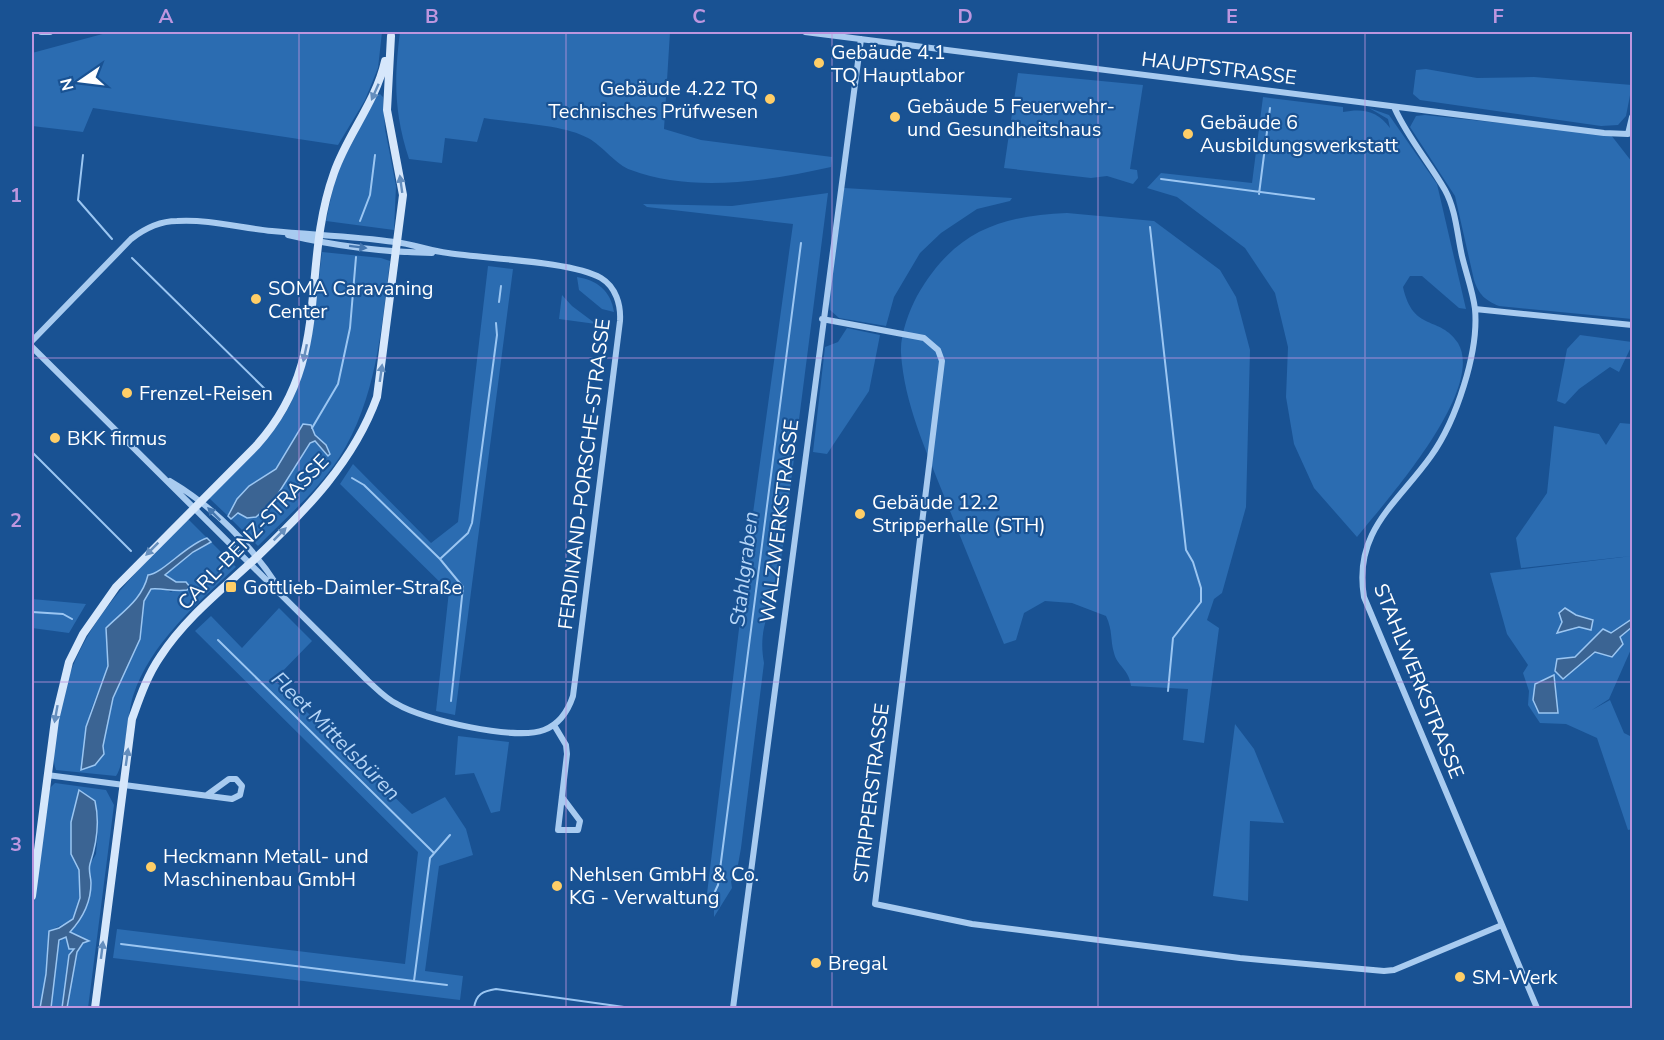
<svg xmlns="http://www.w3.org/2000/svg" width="1664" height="1040" viewBox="0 0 1664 1040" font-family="'Nunito Sans',sans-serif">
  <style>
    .green { fill: #2b6cb1 }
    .water { fill: #3b6493; stroke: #9bc6f2; stroke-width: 1.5 }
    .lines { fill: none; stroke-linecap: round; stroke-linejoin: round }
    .stream { stroke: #9bc6f2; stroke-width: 2 }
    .street { stroke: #a8cbf0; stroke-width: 6 }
    .secondary { stroke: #d6e7fb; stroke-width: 8 }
    .oneway { fill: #658ebd }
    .oneway2 { fill: #4476af }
    .grid { fill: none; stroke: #bd96df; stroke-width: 1.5; stroke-opacity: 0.55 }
    .poi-dot { fill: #ffce67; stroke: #195293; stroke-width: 2 }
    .labels { text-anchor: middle; stroke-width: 4.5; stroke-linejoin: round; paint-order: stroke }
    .poi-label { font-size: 20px; fill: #fff; stroke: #195293; text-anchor: start }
    .street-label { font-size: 20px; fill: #fff; stroke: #195293 }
    .water-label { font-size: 21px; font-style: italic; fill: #b5d5f7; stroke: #195293 }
    .neatline { fill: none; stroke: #bd96df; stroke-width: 2 }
    .grid-label { font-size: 20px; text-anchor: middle; font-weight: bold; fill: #bd96df }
  </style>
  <rect width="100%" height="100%" fill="#195293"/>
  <path class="green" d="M 110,32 L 382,32 L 378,68 L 365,100 L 338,145 L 93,108 L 83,132 L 32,126 L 32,53 Z
    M 400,32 L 670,32 L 664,129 L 701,140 L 832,157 L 831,167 C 769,181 692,193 631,170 C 616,165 603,146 588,138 C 563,124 513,123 484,118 L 477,142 L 445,138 L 442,163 L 409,159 C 394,112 394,80 400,32 Z
    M 1426,69 L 1477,78 L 1534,77 L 1632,85 L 1626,116 L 1618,125 L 1601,126 L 1420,100 L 1413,94 L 1416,70 Z
    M 1018,73 L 1143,85 L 1130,169 L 1137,170 L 1138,178 L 1133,184 L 1107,176 L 1091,178 L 1004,168 Z
    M 380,94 L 383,97 L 385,129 L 396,186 L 394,230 L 326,221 L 336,174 L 377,95 Z
    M 1263,97 L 1343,107 L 1343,112 C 1363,108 1378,111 1390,128 L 1388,119 L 1369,108 L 1389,115 L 1437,184 L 1466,309 L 1459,308 L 1422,276 L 1410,276 L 1403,287 C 1413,333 1440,315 1458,343 C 1486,390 1385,502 1357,537 L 1314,488 L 1294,444 L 1286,397 L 1288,347 L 1275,293 L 1245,248 L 1177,197 L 1147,188 L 1161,173 L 1252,183 Z
    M 1425,115 L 1611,135 L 1632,162 L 1632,319 L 1499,306 C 1485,300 1479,295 1474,280 L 1455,196 L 1410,127 L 1416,116 Z
    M 844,188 L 1012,198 L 1010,201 L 977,209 L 941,233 L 920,253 L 894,297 L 886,326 L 839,318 L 830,310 L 829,299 Z
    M 828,193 L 779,576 C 773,610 757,625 764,663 L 741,848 L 736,876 L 731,881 L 732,888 L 714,917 L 714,904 L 706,902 L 753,513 L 793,224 L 647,207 L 643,204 L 732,206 Z
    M 1067,213 L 1154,221 L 1220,270 L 1236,297 L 1250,350 L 1246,507 L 1222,593 L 1214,599 L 1207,620 L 1219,628 L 1204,743 L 1183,740 L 1188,689 L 1131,686 C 1129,669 1117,666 1114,653 C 1110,639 1113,631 1106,616 L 1072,603 L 1045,601 L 1024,613 L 1016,640 L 1004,644 C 984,595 964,546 944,496 C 926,450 904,403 901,353 C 900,335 909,311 917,296 C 953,233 997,216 1067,213 Z
    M 322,252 L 381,258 L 390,261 C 381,330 377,398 339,458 C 317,491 286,518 258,546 L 231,519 L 240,513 L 247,518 L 273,503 L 310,443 L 314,441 L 328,456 L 326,445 L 315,435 L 311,425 L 303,424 L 276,469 L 249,486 L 237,499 L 228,516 L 209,498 C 229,477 252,457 270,435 C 313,384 314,315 322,252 Z
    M 488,266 L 513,269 L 455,715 L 436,711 L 449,591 L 340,484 L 353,464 L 431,543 L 458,522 Z
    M 577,277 C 597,280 611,291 614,312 L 602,309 L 579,290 Z
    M 562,295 L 572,306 L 596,324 L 559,319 Z
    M 847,328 L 880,335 L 869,391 L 827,454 L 813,452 L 825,347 L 838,342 Z
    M 1580,335 L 1632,342 L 1632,345 L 1619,372 L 1610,367 L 1579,389 L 1565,404 L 1557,401 L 1567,349 Z
    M 1620,423 L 1632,424 L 1632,556 L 1521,568 L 1516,538 L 1547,493 L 1554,426 L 1599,434 L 1606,445 Z
    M 188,519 L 207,538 C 186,545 163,574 148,575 C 142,600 123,611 106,628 L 108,666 L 90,712 L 86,767 L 104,754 L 103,746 L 113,698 L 140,639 L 144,601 L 151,589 L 162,588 L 171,592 L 186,583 L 176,582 L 165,575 L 193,552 L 211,542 L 236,567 C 196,605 151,642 133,696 C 127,715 125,764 116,776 L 56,770 C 51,758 56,742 57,729 C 68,635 125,583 188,519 Z
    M 1632,556 L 1632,647 L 1609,699 L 1592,710 L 1610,700 L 1624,733 L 1632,737 L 1632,829 L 1628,830 L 1597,738 L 1566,724 L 1540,723 L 1528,705 L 1529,691 L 1523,673 L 1528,665 L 1507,634 L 1490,573 Z
    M 32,599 L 86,604 L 69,633 L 32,628 Z
    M 279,608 L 312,641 L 274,680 L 412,814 L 445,797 L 466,829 L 473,855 L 439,866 L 425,971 L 463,976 L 460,1000 L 113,958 L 117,929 L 405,964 L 418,852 L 195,631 L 211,616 L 242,648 Z
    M 1235,724 L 1254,749 L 1284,823 L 1250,821 L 1248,901 L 1213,896 Z
    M 458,736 L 509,742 L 500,811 L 491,813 L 474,773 L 455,775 Z
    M 55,783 L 106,790 L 114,805 L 88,1008 L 67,1008 L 77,952 L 84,942 L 83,937 L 74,936 L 70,932 L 77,925 L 91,882 L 89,866 L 96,854 L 98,830 L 97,811 L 79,790 L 71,822 L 71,854 L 79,870 L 80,898 L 74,919 L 49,931 L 46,974 L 40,1008 L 32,1008 L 32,918 L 47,791 Z
    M 63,937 L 66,937 L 69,949 L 75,948 L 69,956 L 62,1008 L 51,1008 L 57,947 Z"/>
  <path class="water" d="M 303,424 L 311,425 L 315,435 L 326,445 L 330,454 L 328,456 L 315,441 L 310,443 L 273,502 L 256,517 L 247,518 L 238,513 L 231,519 L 228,516 L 237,499 L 249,486 L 276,469 Z
    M 207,538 L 211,542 L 193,552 L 165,575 L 176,582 L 186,582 L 190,587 L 187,590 C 174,592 164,588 151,589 L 144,601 L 140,639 L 113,698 L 103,746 L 104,754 L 95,765 L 81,770 L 86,727 L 108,666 L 106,628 C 123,611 142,600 148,575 C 162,574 187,544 207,538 Z
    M 1565,608 L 1576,615 L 1593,620 L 1591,630 L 1579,627 L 1557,633 L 1562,622 L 1559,613 Z
    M 1632,619 L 1632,627 L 1620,637 L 1623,644 L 1612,657 L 1595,652 L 1563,679 L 1555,671 L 1557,659 L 1575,657 L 1603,629 L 1611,633 Z
    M 1554,675 L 1558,713 L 1539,713 L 1533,700 L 1535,684 Z
    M 79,790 L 95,801 C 100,823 97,843 90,864 C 88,870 91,877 91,883 C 91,902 82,919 70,932 L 89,941 L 83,943 L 77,952 L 67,1008 L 62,1008 L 69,955 L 74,949 L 69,949 L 66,937 L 59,940 L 51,1008 L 40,1008 L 46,974 L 49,931 L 59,928 L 73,919 L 80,898 L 79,870 L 71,854 L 71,822 Z"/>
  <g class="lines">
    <path class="stream" d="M 83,155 L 78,200 L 112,239
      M 1161,179 L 1314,199
      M 1259,194 L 1270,108
      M 360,221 L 370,195 L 375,155
      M 1150,227 L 1186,550 L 1193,562 L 1201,588 L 1201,602 L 1173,638 L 1168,691
      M 132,258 L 271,395
      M 499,302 L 501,286
      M 312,428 L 338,384 L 350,328 L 356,257
      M 32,452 L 131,551
      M 352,478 L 364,485 L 440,559 L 463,587 L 451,701
      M 440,559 L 468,533 L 472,523 L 497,335 L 496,323
      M 32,612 L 63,614 L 72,619
      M 218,640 L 433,852
      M 712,898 L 718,885 L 801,243
      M 121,944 L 414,981 L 430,858 L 450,835
      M 414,981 L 447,985
      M 474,1008 C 476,994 483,991 496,989 L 624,1007"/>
    <path class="street" d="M 41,32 L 50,32
      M 805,32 L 1604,133 L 1628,134 L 1632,117
      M 1395,109 C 1408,138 1429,162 1445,190 C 1456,210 1457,234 1462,256 C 1466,273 1473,292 1475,309 C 1479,352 1456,421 1431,456 C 1397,504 1353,531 1364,597 L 1537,1008
      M 288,235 C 335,246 383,252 432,253
      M 1475,309 L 1632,325
      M 822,319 L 924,338 L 938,350 L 942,361 L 875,904 L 972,924 L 1240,958 L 1384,971 L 1394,970 L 1502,925
      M 32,341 L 131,239 C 144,229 161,221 177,221 C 209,219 241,228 272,231 C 313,235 354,236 395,242 C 413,244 430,251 448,253 C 486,259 571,261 601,278 C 616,287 621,305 620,321 L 573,696 C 568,711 560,724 544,730 C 516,741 423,720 397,704 C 386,699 377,689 368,681 L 32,347
      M 170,481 C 214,507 252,546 279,588
      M 554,725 L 566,745 L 567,754 L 558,830 L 578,830 L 580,821 L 562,797
      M 47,775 L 232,799 L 240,795 L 242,786 L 236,779 L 229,779 L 207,795
      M 733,1008 L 861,39"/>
    <path class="secondary" d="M 32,896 L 55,720 L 69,662 L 83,634 L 116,587 L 256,446 C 334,360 299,271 334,173 C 347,135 376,102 385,61
      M 95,1008 L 132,719 C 140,697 147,676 160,657 C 186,617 224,588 258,556 C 307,509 354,461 377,397 L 403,195 L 387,110 L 391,36"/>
  </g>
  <defs><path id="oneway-solid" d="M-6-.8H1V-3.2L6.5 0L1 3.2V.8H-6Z" transform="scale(1.5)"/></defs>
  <g class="oneway">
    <use href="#oneway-solid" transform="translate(375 92) rotate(114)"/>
    <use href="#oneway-solid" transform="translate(401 184) rotate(-98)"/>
    <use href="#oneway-solid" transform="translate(305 353) rotate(102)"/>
    <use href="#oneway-solid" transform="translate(381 373) rotate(-82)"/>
    <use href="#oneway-solid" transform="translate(280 534) rotate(-45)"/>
    <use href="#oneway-solid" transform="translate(152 549) rotate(135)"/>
    <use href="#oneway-solid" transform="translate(56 714) rotate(100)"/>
    <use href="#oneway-solid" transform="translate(127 757) rotate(-82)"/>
    <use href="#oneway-solid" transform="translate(102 950) rotate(-83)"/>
  </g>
  <g class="oneway2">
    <use href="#oneway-solid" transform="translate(358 247) rotate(7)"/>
    <use href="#oneway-solid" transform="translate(214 514) rotate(-135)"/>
  </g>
  <path class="grid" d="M 299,32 L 299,1008M 566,32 L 566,1008M 832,32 L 832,1008M 1098,32 L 1098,1008M 1365,32 L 1365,1008M 32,358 L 1632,358M 32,682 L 1632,682"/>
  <g class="poi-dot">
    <circle cx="819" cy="63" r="6"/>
    <circle cx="770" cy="99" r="6"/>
    <circle cx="895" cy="117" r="6"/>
    <circle cx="1188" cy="134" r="6"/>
    <circle cx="256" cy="299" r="6"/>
    <circle cx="127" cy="393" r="6"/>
    <circle cx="55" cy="438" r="6"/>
    <circle cx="860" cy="514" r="6"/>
    <rect x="225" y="581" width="12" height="12" rx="3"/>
    <circle cx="151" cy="867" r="6"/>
    <circle cx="557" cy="886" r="6"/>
    <circle cx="816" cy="963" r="6"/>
    <circle cx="1460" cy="977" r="6"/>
  </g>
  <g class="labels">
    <g class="poi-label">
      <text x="831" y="59">Gebäude 4.1<tspan x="831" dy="23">TQ Hauptlabor</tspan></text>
      <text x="758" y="95" text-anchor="end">Gebäude 4.22 TQ<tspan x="758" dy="23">Technisches Prüfwesen</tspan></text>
      <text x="907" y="113">Gebäude 5 Feuerwehr-<tspan x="907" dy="23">und Gesundheitshaus</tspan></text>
      <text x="1200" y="129">Gebäude 6<tspan x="1200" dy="23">Ausbildungswerkstatt</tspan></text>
      <text x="268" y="295">SOMA Caravaning<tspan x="268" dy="23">Center</tspan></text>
      <text x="139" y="400">Frenzel-Reisen</text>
      <text x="67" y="445">BKK firmus</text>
      <text x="872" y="509">Gebäude 12.2<tspan x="872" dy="23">Stripperhalle (STH)</tspan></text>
      <text x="243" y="594">Gottlieb-Daimler-Straße</text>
      <text x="163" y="863">Heckmann Metall- und<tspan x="163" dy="23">Maschinenbau GmbH</tspan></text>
      <text x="569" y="881">Nehlsen GmbH &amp; Co.<tspan x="569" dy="23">KG - Verwaltung</tspan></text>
      <text x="828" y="970">Bregal</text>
      <text x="1472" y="984">SM-Werk</text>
    </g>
    <g class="street-label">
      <text transform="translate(1219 68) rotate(7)" y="7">HAUPTSTRASSE</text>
      <text transform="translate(584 474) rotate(-83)" y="7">FERDINAND-PORSCHE-STRASSE</text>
      <text transform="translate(779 521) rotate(-83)" y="7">WALZWERKSTRASSE</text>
      <text transform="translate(253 532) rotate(-46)" y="7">CARL-BENZ-STRASSE</text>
      <text transform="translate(1419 681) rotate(68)" y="7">STAHLWERKSTRASSE</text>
      <text transform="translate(871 793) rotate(-83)" y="7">STRIPPERSTRASSE</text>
    </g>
    <g class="water-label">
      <text transform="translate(744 569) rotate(-83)" y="7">Stahlgraben</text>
      <text transform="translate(336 736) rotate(45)" y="7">Fleet Mittelsbüren</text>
    </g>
  </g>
  <rect width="1664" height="1040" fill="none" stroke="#195293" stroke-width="66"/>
  <g transform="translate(81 81) rotate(256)" stroke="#195293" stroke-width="4.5" paint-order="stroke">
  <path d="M0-4.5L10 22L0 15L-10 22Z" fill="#ffffff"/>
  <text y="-9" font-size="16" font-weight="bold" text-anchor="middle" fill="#ffffff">N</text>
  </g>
  <rect x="33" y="33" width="1598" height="974" class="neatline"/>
  <g class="grid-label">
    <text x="166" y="23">A</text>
    <text x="432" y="23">B</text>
    <text x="699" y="23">C</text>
    <text x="965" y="23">D</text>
    <text x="1232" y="23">E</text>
    <text x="1498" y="23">F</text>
    <text x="16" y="202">1</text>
    <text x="16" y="527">2</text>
    <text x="16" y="851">3</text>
  </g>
</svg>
